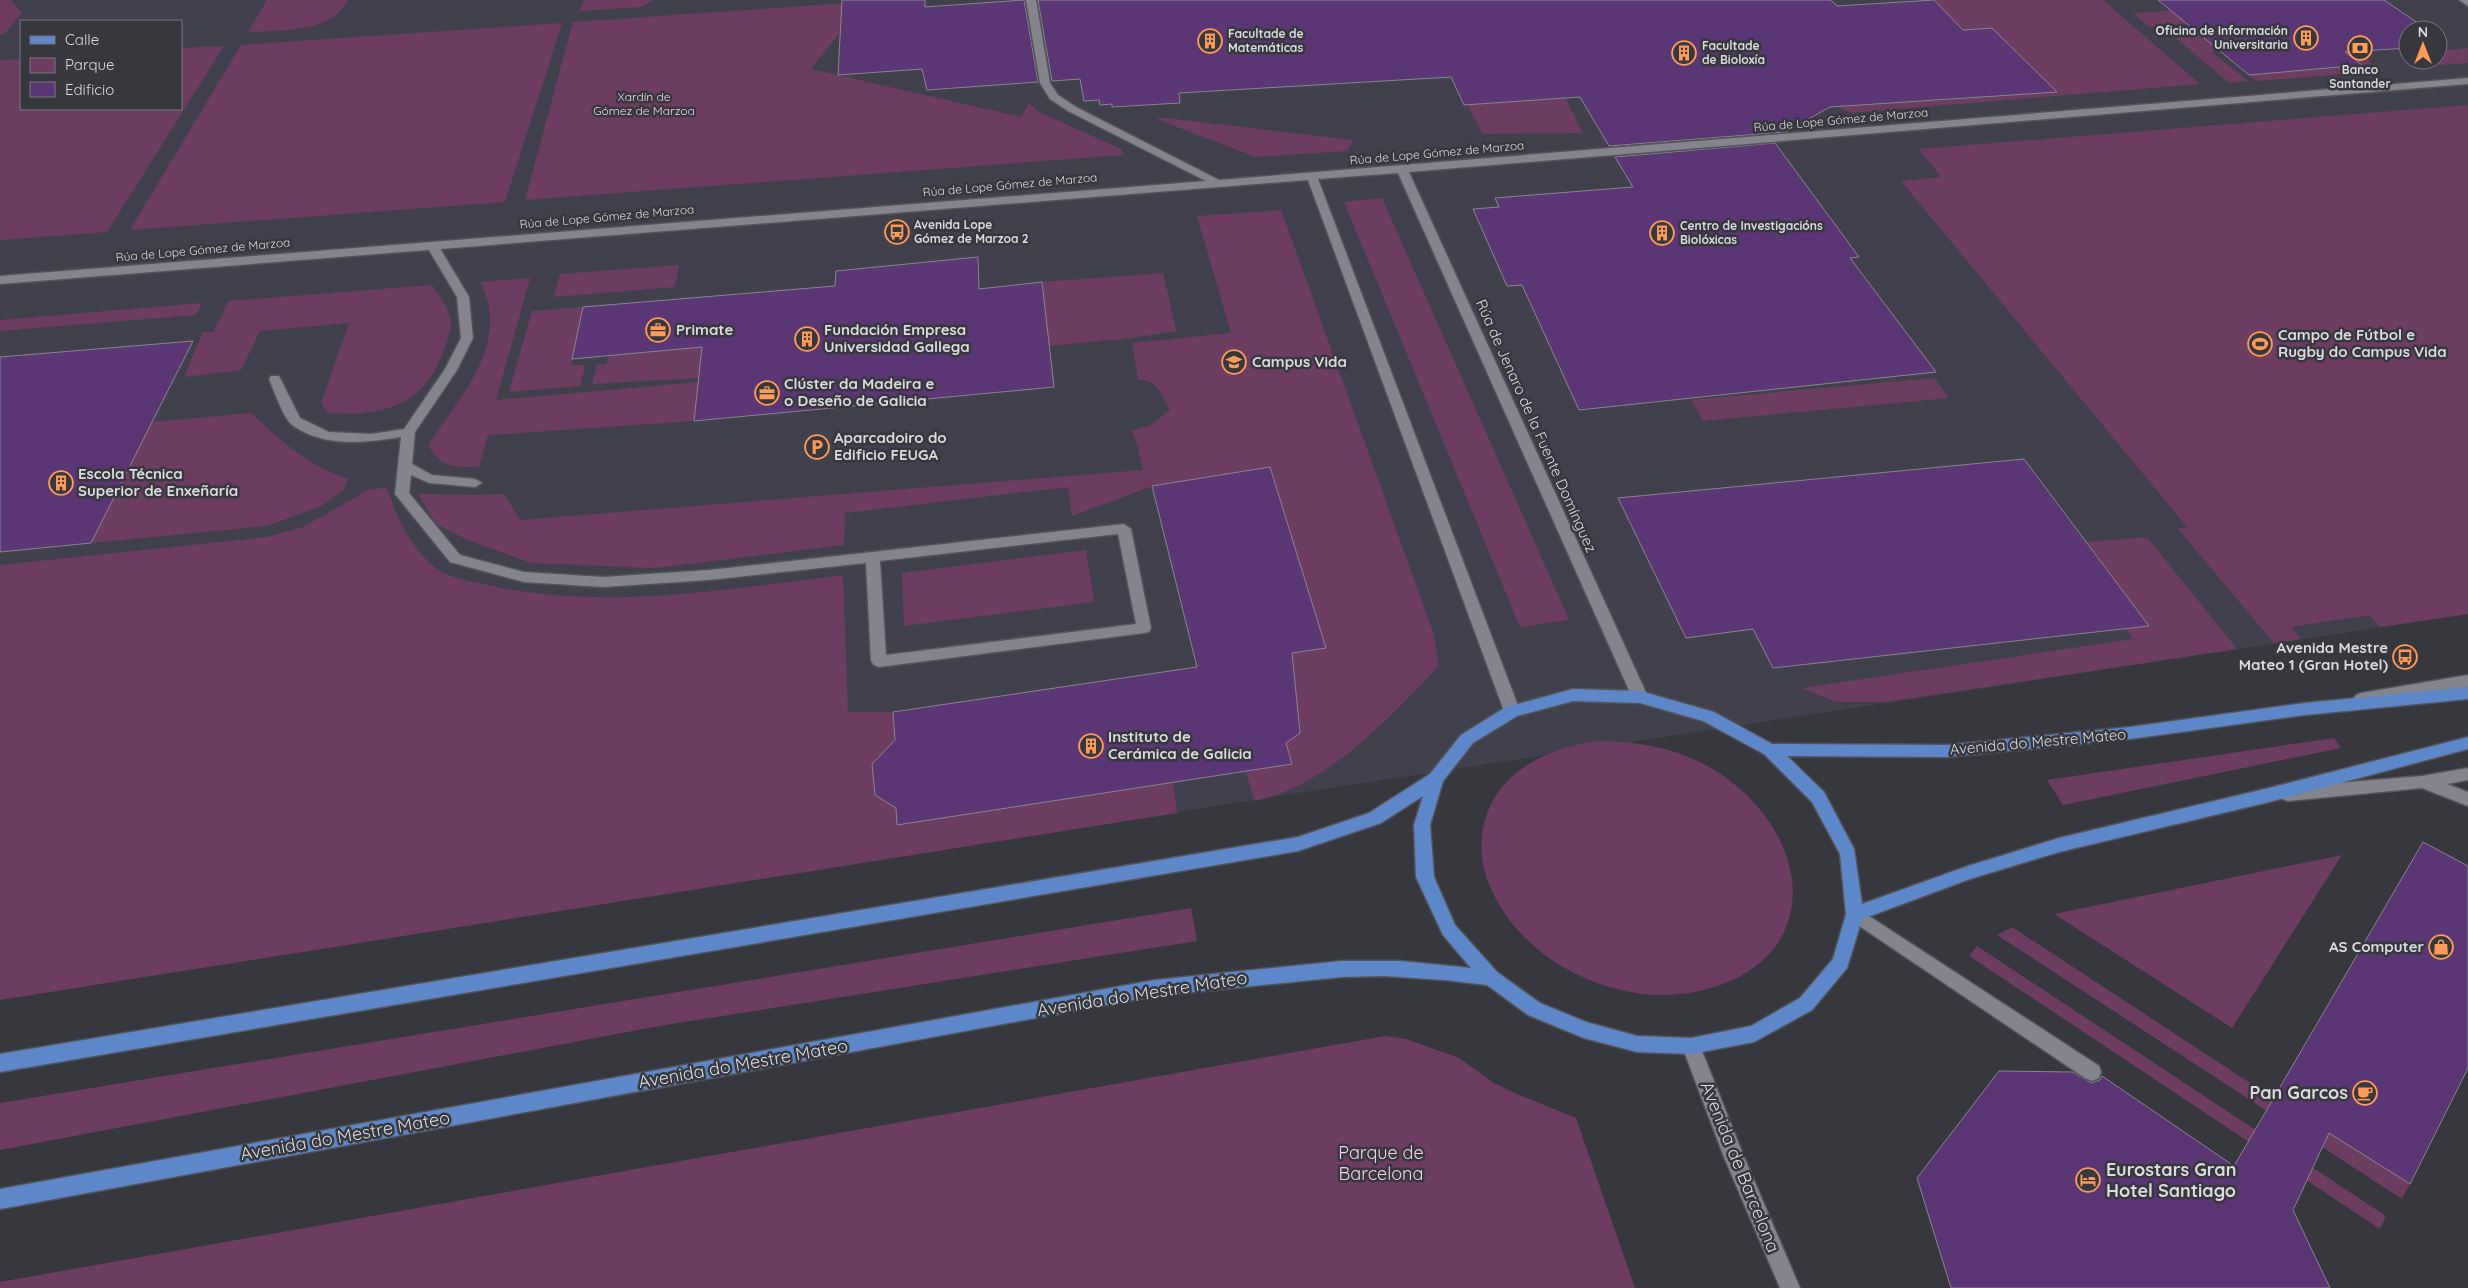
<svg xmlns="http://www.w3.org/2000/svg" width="2468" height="1288" viewBox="0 0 2468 1288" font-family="Quicksand,sans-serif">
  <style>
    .built { fill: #41414e; fill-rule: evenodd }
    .green { fill: #6c3d61 }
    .building { fill: #5b3674; stroke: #89858d }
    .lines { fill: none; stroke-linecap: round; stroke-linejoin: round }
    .service-casing { stroke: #535359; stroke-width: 3 }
    .minor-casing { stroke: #535359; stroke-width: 3 }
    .primary-casing { stroke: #535359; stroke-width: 3 }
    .service { fill: #84848c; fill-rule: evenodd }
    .minor { fill: #84848c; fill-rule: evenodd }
    .primary { fill: #5d87c9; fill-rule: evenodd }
    .labels { text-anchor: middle; stroke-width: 5; stroke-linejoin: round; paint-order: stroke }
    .far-poi-label { font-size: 12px; font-weight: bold; fill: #dadadf; stroke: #37373e; text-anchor: start }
    .far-park-label { font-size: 12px; fill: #f6d0eb; stroke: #37373e }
    .far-street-label { font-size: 12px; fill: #dadadf; stroke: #37373e }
    .poi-label { font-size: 15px; font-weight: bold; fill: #dadadf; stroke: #37373e; text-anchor: start }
    .street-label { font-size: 15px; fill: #dadadf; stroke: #37373e }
    .near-street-label { font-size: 18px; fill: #dadadf; stroke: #37373e }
    .near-poi-label { font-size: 18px; font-weight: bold; fill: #dadadf; stroke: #37373e; text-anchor: end }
    .near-park-label { font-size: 18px; fill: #f6d0eb; stroke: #37373e }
  </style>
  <rect width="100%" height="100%" fill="#37373e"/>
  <path class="built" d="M 0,0 L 2468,0 L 2468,614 L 1272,797 L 0,1000 ZM 21,21 L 181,21 L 181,109 L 21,109 ZM 2408,30 L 2438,30 L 2438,60 L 2408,60 Z"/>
  <path class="green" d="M 0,0 L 11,0 L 22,13 L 6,32 L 0,35 Z
    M 267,0 L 348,0 C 330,34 282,30 248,32 Z
    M 584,0 L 653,0 L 642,7 L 580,11 Z
    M 1934,0 L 2103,0 L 2200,84 L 1851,113 L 1838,107 L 1914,102 L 1911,95 L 1918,102 L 2056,92 L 1963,30 Z
    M 864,2 L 811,69 L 1021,117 L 1029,103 L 1039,112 L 1121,149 L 1124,155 L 525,200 L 573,22 Z
    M 2194,9 L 2210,21 L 2149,27 L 2133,13 Z
    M 562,23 L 505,202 L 130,230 L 241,45 Z
    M 2198,32 L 2220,50 L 2212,52 L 2248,81 L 2229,83 L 2172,35 Z
    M 224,46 L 107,232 L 0,240 L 0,60 L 21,59 L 21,109 L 181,109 L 181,48 Z
    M 2468,48 L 2468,63 L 2428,66 L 2421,60 L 2438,60 L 2438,51 Z
    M 2364,57 L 2382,71 L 2257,81 L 2249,75 L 2361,64 L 2352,58 Z
    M 1565,98 L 1583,133 L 1482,134 L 1468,105 Z
    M 2468,105 L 2468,614 L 2380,627 L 2369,615 L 2291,627 L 2301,639 L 2274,643 L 2178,529 L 2187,527 L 1901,181 L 1941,177 L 1919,149 Z
    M 1165,118 L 1353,140 L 1348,151 L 1256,157 L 1156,119 Z
    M 1382,198 L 1569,620 L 1520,627 L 1344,202 Z
    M 1281,210 L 1434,635 L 1439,666 C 1389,718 1328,786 1254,801 L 1246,771 L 1292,764 L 1285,737 L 1197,667 L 1152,486 L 1072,516 L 1068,487 L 845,513 L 844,545 L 655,568 L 531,563 L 468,540 L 436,524 L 418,494 L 472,495 L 504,494 L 520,520 L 1143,470 L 1137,444 L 1132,431 L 1151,425 L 1170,410 C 1162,396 1157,378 1138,380 L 1132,343 L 1231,333 L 1197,216 Z
    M 679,265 L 675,287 L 554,297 L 560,274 Z
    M 1163,273 L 1176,331 L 1132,338 L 1038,347 L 1047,328 L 1042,282 Z
    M 530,278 L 496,400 L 698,382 L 694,421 L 488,435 L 479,467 C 455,467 441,468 428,445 C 461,395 512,343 480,282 Z
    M 432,285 C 441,297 448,307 451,323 C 452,328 448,335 447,341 C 440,365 427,390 403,402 C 379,414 354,415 328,413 L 321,403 L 349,323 L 260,331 L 241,370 L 184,377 L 203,332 L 213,332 L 229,301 Z
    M 202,303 L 196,315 L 0,331 L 0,320 Z
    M 583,307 L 571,365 L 585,365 L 580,386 L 509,392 L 532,311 Z
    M 735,344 L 699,378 L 592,384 L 597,365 L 607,364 L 608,355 Z
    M 1934,378 L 1949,398 L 1703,421 L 1691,400 Z
    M 251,413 C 282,442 307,465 348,479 L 343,491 L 321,506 L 267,526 L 91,543 L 151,422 Z
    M 387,488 C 396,516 413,553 439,570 C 452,579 481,583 497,587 C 612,610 728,589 843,575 L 848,712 L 893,712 L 896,754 L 873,771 L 874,795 L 880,798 L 895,798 L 897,824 L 1173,783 L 1177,813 L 0,1000 L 0,565 L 267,537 L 303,527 L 370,489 Z
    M 2147,537 L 2237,649 L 1886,702 L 1836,702 L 1802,688 L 2133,639 L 2126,628 L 2148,625 L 2087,542 Z
    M 1086,550 L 1094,602 L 904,626 L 902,573 Z
    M 2334,738 L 2341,748 L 2063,805 L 2047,780 Z
    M 1595,741 C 1643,741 1690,750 1729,780 C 1814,844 1822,960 1704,990 C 1625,1010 1528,967 1493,893 C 1480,867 1477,838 1488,811 C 1506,767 1550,749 1595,741 Z
    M 2342,855 L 2232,1028 L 2054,914 Z
    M 1191,908 L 1197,941 L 659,1026 L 0,1150 L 0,1103 Z
    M 2012,927 L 2273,1098 L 2410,1184 L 2402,1199 L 1997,935 Z
    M 1977,946 L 2386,1216 L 2380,1229 L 1969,956 Z
    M 1385,1036 L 1406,1039 L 1459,1058 L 1494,1083 L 1517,1094 L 1576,1118 L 1635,1288 L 0,1288 L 0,1282 Z"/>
  <path class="building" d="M 842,0 L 925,0 L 925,7 L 1024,0 L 1038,82 L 927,90 L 922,69 L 838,75 Z
    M 1038,0 L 1831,0 L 1837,6 L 1934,0 L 1963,30 L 1992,28 L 2057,92 L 1830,107 L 1785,132 L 1609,146 L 1580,97 L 1464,105 L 1451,77 L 1179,93 L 1180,103 L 1112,107 L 1112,104 L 1100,105 L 1099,100 L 1084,101 L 1080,79 L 1052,81 Z
    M 2158,0 L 2384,0 L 2428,30 L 2408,30 L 2408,48 L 2345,52 L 2362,65 L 2249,75 Z
    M 1775,143 L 1859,257 L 1850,258 L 1936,372 L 1579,410 L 1522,285 L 1507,286 L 1473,209 L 1499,207 L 1495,198 L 1633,187 L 1615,157 Z
    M 978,257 L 979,289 L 1042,282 L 1054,387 L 694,421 L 702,347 L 572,359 L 583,307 L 835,286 L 836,271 Z
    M 193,341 L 91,543 L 0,552 L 0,357 Z
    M 2024,459 L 2149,626 L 1773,668 L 1753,629 L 1686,638 L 1618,498 Z
    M 1270,467 L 1326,648 L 1292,653 L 1300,733 L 1286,743 L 1292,764 L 897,825 L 896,808 L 875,795 L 872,764 L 895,740 L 893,712 L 1197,667 L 1152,486 Z
    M 2423,842 L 2468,866 L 2468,1068 L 2410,1184 L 2329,1133 L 2293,1210 L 2330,1288 L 1951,1288 L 1917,1178 L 1999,1071 L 2073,1072 L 2091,1083 L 2100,1080 L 2102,1076 L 2234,1166 Z"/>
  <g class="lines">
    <g class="service-casing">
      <path id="service" d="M 432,242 L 438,245 L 469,297 L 473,338 L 457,370 L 415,432 L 412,464 L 432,475 L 475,479 L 482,483 L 475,487 L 429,483 L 411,475 L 409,493 L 460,555 L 524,572 L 603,577 L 709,570 L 1124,524 L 1131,529 L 1151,628 L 1149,632 L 1144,633 L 879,667 L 874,665 L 871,661 L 866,563 L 709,580 L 603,587 L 524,582 L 450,562 L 395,494 L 401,437 C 365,443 322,448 291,424 C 284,418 273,389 269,379 L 271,376 L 279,376 L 300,418 L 329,432 L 371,434 L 404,429 L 445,369 L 461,338 L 457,297 L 426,245 ZM 1118,534 L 1136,624 L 886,655 L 880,561 Z
        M 1855,907 L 2099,1066 L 2101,1072 L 2099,1078 L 2092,1081 L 2085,1078 L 1849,919 L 1846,914 L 1849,909 Z"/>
    </g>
    <g class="minor-casing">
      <path id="minor" d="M 1026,0 L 1036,0 L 1050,83 L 1058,95 L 1076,107 L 1219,180 L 2468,78 L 2468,84 L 1409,172 L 1648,697 L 1645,701 L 1635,701 L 1632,697 L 1398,173 L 1318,179 L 1520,711 L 1518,715 L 1506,715 L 1504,711 L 1308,180 L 0,284 L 0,276 L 1206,181 L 1068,111 L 1050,99 L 1040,83 Z
        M 2459,0 L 2468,0 L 2468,6 Z
        M 2468,675 L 2468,687 L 2361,705 L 2356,703 L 2353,699 L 2356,695 L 2361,693 Z
        M 2468,768 L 2468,780 L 2447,784 L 2468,792 L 2468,806 L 2422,788 L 2288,801 L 2282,799 L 2280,794 L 2282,789 L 2288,787 L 2422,776 Z
        M 1691,1038 L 1698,1040 L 1700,1046 L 1744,1157 L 1800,1288 L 1780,1288 L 1724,1157 L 1682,1046 L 1684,1040 Z"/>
    </g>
    <g class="primary-casing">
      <path id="primary" d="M 2468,687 L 2468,699 L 2305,715 L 2130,739 L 1947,757 L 1787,756 L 1824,792 L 1854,849 L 1862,904 L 1968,866 L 2059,838 L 2269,788 L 2468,737 L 2468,749 L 2269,802 L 2059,852 L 1970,879 L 1862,919 L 1847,968 L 1812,1010 L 1754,1042 L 1691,1054 L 1637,1052 L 1584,1038 L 1528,1015 L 1487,985 L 1445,980 L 1384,976 L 1342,977 L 1155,996 L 0,1209 L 0,1189 L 1155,980 L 1342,961 L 1400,961 L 1471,968 L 1443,935 L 1416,877 L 1414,825 L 1423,796 L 1381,823 L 1298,851 L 0,1072 L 0,1054 L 1298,837 L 1369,813 L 1430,774 L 1461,735 L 1506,707 L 1573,689 L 1640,691 L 1714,712 L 1772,744 L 1947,745 L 2130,727 L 2305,703 ZM 1573,701 L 1640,703 L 1703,721 L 1764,754 L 1812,802 L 1840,854 L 1846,914 L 1833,959 L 1800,998 L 1751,1026 L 1691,1038 L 1637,1036 L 1586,1022 L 1540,1003 L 1497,972 L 1455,925 L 1434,877 L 1430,825 L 1443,781 L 1473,743 L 1517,716 Z"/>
    </g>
    <use href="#service" class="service"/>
    <use href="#minor" class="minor"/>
    <use href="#primary" class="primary"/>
  </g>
  <defs>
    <g id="building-ring" transform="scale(1.25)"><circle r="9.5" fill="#37373e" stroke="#fe9b59" stroke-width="1.5"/><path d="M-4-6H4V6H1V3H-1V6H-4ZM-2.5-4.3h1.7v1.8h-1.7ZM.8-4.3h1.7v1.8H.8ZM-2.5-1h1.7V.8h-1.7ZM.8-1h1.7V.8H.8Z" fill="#fe9b59"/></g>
    <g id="bank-ring" transform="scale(1.25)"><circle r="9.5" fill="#37373e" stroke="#fe9b59" stroke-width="1.5"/><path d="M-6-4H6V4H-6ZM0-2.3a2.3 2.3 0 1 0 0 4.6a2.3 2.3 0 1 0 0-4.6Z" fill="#fe9b59"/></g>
    <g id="bus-ring" transform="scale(1.25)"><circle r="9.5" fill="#37373e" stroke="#fe9b59" stroke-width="1.5"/><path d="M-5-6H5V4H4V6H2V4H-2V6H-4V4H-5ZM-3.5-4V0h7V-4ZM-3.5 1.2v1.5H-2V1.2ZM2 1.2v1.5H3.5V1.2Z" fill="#fe9b59"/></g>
    <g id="office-ring" transform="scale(1.25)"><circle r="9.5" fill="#37373e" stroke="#fe9b59" stroke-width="1.5"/><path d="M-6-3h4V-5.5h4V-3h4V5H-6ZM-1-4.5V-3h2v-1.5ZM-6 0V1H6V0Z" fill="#fe9b59"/></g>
    <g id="stadium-ring" transform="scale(1.25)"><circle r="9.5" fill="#37373e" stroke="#fe9b59" stroke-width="1.5"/><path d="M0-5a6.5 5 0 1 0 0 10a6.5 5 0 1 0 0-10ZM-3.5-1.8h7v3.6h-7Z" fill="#fe9b59"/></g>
    <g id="university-ring" transform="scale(1.25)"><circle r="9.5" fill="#37373e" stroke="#fe9b59" stroke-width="1.5"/><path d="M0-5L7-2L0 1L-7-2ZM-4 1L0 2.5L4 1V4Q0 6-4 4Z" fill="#fe9b59"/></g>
    <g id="parking-ring" transform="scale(1.25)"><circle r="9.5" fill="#37373e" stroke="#fe9b59" stroke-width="1.5"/><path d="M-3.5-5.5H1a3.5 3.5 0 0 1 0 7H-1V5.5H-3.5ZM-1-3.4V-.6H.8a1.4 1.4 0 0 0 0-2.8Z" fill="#fe9b59"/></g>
    <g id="shop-ring" transform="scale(1.25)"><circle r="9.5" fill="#37373e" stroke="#fe9b59" stroke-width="1.5"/><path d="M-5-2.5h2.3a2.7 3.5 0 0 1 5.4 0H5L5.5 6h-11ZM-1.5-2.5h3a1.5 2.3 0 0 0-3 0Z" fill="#fe9b59"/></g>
    <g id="cafe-ring" transform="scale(1.25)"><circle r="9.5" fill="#37373e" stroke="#fe9b59" stroke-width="1.5"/><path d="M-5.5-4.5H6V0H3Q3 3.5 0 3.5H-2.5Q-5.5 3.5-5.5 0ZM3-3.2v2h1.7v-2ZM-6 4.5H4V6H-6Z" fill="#fe9b59"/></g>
    <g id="hotel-ring" transform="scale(1.25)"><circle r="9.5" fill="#37373e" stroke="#fe9b59" stroke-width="1.5"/><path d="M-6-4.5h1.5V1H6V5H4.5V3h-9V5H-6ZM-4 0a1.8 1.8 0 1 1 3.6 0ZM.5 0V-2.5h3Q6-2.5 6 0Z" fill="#fe9b59"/></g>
  </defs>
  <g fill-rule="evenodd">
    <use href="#building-ring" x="2306" y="38"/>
    <use href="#building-ring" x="1210" y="41"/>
    <use href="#bank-ring" x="2360" y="48"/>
    <use href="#building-ring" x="1684" y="53"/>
    <use href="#bus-ring" x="897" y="232"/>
    <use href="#building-ring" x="1662" y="233"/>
    <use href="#office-ring" x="658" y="330"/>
    <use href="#building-ring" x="807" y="339"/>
    <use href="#stadium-ring" x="2260" y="344"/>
    <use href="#university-ring" x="1234" y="362"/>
    <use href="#office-ring" x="767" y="393"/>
    <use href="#parking-ring" x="817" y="447"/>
    <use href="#building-ring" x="61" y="483"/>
    <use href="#bus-ring" x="2405" y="657"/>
    <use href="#building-ring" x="1091" y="746"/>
    <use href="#shop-ring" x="2441" y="947"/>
    <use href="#cafe-ring" x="2365" y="1093"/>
    <use href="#hotel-ring" x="2088" y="1180"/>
  </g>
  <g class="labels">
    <g class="far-poi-label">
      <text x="2288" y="35" text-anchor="end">Oficina de Información<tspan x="2288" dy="14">Universitaria</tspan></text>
      <text x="1228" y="38">Facultade de<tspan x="1228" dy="14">Matemáticas</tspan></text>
      <text x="1702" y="50">Facultade<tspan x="1702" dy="14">de Bioloxía</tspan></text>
      <text x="2360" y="74" text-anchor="middle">Banco<tspan x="2360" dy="14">Santander</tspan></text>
      <text x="914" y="229">Avenida Lope<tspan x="914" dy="14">Gómez de Marzoa 2</tspan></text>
      <text x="1680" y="230">Centro de Investigacións<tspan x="1680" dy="14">Biolóxicas</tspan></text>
    </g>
    <g class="far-park-label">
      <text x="644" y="101">Xardín de<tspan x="644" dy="14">Gómez de Marzoa</tspan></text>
    </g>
    <g class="far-street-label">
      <text transform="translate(1841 120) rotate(-5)" y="4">Rúa de Lope Gómez de Marzoa</text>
      <text transform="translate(1437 153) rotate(-5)" y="4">Rúa de Lope Gómez de Marzoa</text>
      <text transform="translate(1010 185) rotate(-5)" y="4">Rúa de Lope Gómez de Marzoa</text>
      <text transform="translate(607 217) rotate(-5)" y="4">Rúa de Lope Gómez de Marzoa</text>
      <text transform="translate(203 250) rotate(-5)" y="4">Rúa de Lope Gómez de Marzoa</text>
    </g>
    <g class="poi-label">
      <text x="676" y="335">Primate</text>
      <text x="824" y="335">Fundación Empresa<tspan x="824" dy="17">Universidad Gallega</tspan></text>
      <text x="2278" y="340">Campo de Fútbol e<tspan x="2278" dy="17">Rugby do Campus Vida</tspan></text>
      <text x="1252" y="367">Campus Vida</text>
      <text x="784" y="389">Clúster da Madeira e<tspan x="784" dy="17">o Deseño de Galicia</tspan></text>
      <text x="834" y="443">Aparcadoiro do<tspan x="834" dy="17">Edificio FEUGA</tspan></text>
      <text x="78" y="479">Escola Técnica<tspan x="78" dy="17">Superior de Enxeñaría</tspan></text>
      <text x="2388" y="653" text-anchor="end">Avenida Mestre<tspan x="2388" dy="17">Mateo 1 (Gran Hotel)</tspan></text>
      <text x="1108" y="742">Instituto de<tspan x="1108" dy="17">Cerámica de Galicia</tspan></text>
      <text x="2424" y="952" text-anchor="end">AS Computer</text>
    </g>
    <g class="street-label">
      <text transform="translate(1536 426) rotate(66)" y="5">Rúa de Jenaro de la Fuente Domínguez</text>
      <text transform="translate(2038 742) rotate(-5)" y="5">Avenida do Mestre Mateo</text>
    </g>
    <g class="near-street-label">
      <text transform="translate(1142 994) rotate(-9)" y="6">Avenida do Mestre Mateo</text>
      <text transform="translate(743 1064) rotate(-10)" y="6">Avenida do Mestre Mateo</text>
      <text transform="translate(345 1136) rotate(-10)" y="6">Avenida do Mestre Mateo</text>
      <text transform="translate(1740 1167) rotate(68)" y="6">Avenida de Barcelona</text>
    </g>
    <g class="near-poi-label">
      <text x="2348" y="1099">Pan Garcos</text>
      <text x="2106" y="1176" text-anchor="start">Eurostars Gran<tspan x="2106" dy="21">Hotel Santiago</tspan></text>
    </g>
    <g class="near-park-label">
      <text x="1381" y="1159">Parque de<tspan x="1381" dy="21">Barcelona</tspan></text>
    </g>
  </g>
  <rect x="20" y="20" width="162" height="90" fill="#37373e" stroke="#78787e"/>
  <rect x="30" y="36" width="25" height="8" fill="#5d87c9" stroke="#78787e"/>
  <text x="65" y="45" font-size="15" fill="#dadadf">Calle</text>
  <rect x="30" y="58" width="25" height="15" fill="#6c3d61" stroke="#78787e"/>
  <text x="65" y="70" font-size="15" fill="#dadadf">Parque</text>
  <rect x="30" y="82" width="25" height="15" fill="#5b3674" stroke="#78787e"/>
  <text x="65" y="95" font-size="15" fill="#dadadf">Edificio</text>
  <g transform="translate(2423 45)"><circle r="24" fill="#37373e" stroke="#78787e"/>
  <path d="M0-4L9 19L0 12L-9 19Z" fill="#fe9b59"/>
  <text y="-8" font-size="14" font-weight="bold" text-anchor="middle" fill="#dadadf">N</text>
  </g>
</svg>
